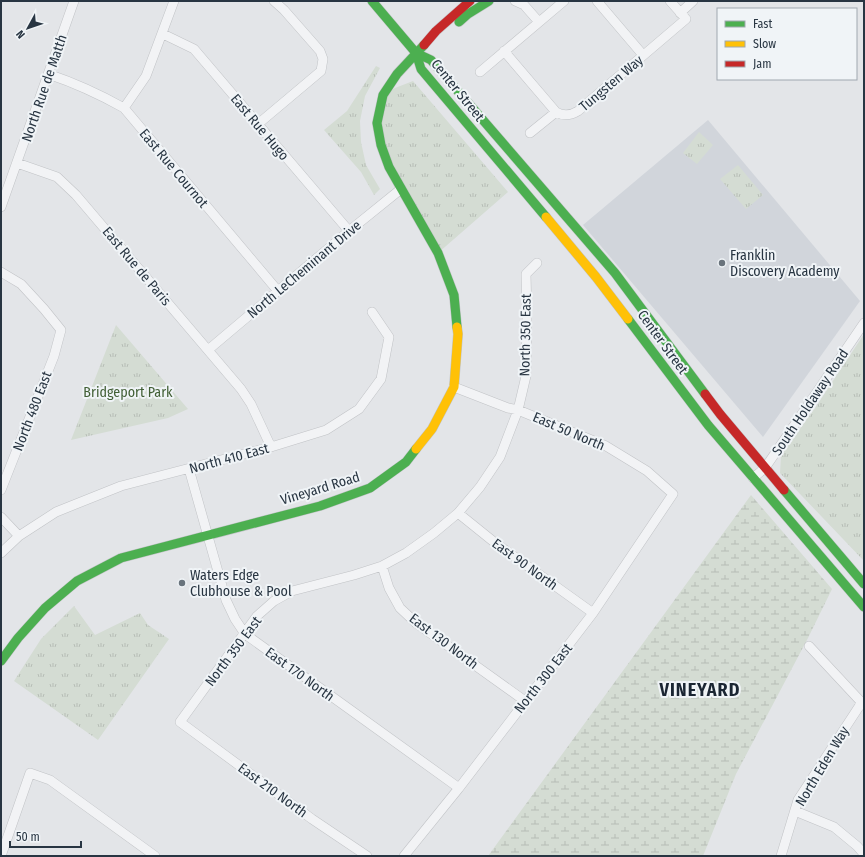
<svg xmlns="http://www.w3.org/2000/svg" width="865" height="857" viewBox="0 0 865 857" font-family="'Fira Sans Condensed',sans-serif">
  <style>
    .built { fill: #d1d5db }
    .grass { fill: url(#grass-tufts) }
    .wetland { fill: url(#wetland-marsh) }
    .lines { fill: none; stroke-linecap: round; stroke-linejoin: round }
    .street-casing { stroke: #c1c3c6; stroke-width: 10 }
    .fast-casing { stroke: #c1c3c6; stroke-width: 10 }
    .slow-casing { stroke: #c1c3c6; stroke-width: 10 }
    .jam-casing { stroke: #c1c3c6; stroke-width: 10 }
    .street { stroke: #f2f3f5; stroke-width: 9 }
    .fast { stroke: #4caf50; stroke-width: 9 }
    .slow { stroke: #ffc107; stroke-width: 9 }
    .jam { stroke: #c62828; stroke-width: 9 }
    .poi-dot { fill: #69737c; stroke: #f0f4f7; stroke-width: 1.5 }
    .labels { text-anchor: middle; stroke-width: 4; stroke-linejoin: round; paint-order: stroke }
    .street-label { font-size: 14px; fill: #283542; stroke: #f0f4f7 }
    .poi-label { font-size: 14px; fill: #283542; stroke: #f0f4f7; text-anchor: start }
    .park-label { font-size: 14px; fill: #415f35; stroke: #f0f4f7 }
    .district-label { font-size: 18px; font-weight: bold; letter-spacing: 1px; fill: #1b2633; stroke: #f0f4f7 }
  </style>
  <defs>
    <pattern id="grass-tufts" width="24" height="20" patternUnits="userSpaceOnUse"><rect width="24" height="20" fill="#d4dcd3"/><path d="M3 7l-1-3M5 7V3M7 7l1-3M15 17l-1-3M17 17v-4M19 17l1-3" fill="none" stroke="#b6bdb6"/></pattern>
    <pattern id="wetland-marsh" width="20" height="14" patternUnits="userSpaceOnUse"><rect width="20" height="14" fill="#d4dcd3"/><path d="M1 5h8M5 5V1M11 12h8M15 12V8" fill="none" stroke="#b6bdb6"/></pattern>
  </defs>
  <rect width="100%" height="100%" fill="#e3e5e8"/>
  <path class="built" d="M 708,120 L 860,301 L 763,437 L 583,225 Z"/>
  <path class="grass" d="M 376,66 L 380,68 L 365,96 L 360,121 L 361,142 L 366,165 L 380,189 L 374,195 L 361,172 L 324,130 L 347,111 Z
    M 413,81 L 508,192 L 438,253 L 381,145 L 383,95 L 395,88 Z
    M 699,132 L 713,145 L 697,164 L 683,153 Z
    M 738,165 L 763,195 L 746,209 L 720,179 Z
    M 116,325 L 188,409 L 168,418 L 71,440 Z
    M 864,334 L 864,561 L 780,473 L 781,455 L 815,408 Z
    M 74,606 L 95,635 L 140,613 L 148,625 L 169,639 L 98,740 L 14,681 L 41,639 Z"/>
  <path class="wetland" d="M 751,495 L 832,589 L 808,638 L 736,774 L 703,856 L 488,856 Z"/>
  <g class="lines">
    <g class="street-casing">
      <path id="street" d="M 515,1 L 524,5 L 539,22
        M 597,1 L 643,55
        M 680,13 L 693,1
        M 163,34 L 194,49 L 349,231
        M 504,51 L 556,112 C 563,116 570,116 578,111 L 686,19 L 670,1
        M 480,72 L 564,1
        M 48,74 C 75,83 99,94 124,108 L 278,291
        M 124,108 L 146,76 L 174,1
        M 258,124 L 321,71 L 323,59 L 320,51 L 284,10 L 274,1
        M 530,133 L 556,112
        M 17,163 L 57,177 L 76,195 L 241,389 L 251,404 L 271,447
        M 1,207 L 74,1
        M 1,272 L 21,284 L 44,309 L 61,330 L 54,356 L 1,490
        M 208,350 L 349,231 L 401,189
        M 189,469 L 226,600 L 235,619 L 245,634 L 459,788
        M 753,478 L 765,468 L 864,323
        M 458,513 L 494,542 L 593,613
        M 1,517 L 19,536
        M 1,553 L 19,536 L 56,512 L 121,486 L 271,447 L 326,430 L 359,409 L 381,379 L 389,337 L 372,312
        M 382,566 L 389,588 L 400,608 L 416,623 L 525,701
        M 809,646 L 864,705
        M 795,811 L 834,827 L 857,846 L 864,854
        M 1,856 L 30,773 L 50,780 L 155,856
        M 367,856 L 312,819 L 180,722 L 257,616 L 274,601 L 292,591 L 354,575 L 382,566 L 406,553 L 434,533 L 458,513 L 480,487 L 500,457 L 518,410 L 526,376 L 527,315 L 526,274 L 537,263
        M 404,856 L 459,788 L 593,613 L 673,494 L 647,471 L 606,446 L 518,410 L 508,408 L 454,387
        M 781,856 L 798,800 L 862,702"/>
    </g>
    <g class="fast-casing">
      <path id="fast" d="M 372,1 L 416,53 L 421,69 L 546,217
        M 459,22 L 468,14 L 489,1
        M 424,45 L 397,74 L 383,95 L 377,123 L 381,145 L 389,167 L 438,253 L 454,295 L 457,327
        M 416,53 L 431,60 L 615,273 L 705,394
        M 628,319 L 708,425 L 864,607
        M 784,490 L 864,584
        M 1,661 L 18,638 L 45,608 L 77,581 L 121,558 L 320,506 L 370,488 L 406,462 L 416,449"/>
    </g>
    <g class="slow-casing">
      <path id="slow" d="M 546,217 L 596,277 L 628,319
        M 416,449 L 432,429 L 454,387 L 458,334 L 457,327"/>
    </g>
    <g class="jam-casing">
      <path id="jam" d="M 424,45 L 436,31 L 470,1
        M 705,394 L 720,414 L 784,490"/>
    </g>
    <use href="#street" class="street"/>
    <use href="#fast" class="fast"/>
    <use href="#slow" class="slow"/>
    <use href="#jam" class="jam"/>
  </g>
  <g class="poi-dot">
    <circle cx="722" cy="263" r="4"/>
    <circle cx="182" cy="583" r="4"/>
  </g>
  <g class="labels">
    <g class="street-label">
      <text transform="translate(611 83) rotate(-40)" y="5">Tungsten Way</text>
      <text transform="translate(44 88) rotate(-71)" y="5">North Rue de Matth</text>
      <text transform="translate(458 90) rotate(51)" y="5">Center Street</text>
      <text transform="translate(260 127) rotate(50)" y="5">East Rue Hugo</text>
      <text transform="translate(174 168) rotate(50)" y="5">East Rue Cournot</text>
      <text transform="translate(137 266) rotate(50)" y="5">East Rue de Paris</text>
      <text transform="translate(304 269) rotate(-40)" y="5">North LeCheminant Drive</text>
      <text transform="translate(525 335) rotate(-89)" y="5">North 350 East</text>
      <text transform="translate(663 342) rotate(54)" y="5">Center Street</text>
      <text transform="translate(810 402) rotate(-56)" y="5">South Holdaway Road</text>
      <text transform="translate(32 411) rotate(-69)" y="5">North 480 East</text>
      <text transform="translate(569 431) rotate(23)" y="5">East 50 North</text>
      <text transform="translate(229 458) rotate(-15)" y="5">North 410 East</text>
      <text transform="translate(320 488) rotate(-17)" y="5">Vineyard Road</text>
      <text transform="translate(525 564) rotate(36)" y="5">East 90 North</text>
      <text transform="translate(444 641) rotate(37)" y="5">East 130 North</text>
      <text transform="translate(233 651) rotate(-53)" y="5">North 350 East</text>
      <text transform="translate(300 674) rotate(36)" y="5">East 170 North</text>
      <text transform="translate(543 678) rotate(-52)" y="5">North 300 East</text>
      <text transform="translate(822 766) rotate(-59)" y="5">North Eden Way</text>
      <text transform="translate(273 790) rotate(36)" y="5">East 210 North</text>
    </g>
    <g class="poi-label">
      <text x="730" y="260">Franklin<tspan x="730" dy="16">Discovery Academy</tspan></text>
      <text x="190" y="580">Waters Edge<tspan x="190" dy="16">Clubhouse &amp; Pool</tspan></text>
    </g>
    <g class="park-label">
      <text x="128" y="397">Bridgeport Park</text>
    </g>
    <g class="district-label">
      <text x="700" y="696">VINEYARD</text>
    </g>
  </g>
  <rect width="865" height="857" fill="none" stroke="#283542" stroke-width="4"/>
  <rect x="717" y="8" width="140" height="72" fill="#f0f4f7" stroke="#a0a8af"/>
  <rect x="725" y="21" width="20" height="6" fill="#4caf50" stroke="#a0a8af"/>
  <text x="753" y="28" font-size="12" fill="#283542">Fast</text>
  <rect x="725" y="41" width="20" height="6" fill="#ffc107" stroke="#a0a8af"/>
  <text x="753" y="48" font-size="12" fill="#283542">Slow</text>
  <rect x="725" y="61" width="20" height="6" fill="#c62828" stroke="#a0a8af"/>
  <text x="753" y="68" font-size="12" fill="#283542">Jam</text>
  <g transform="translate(28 28) rotate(230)" stroke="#f0f4f7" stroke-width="3" paint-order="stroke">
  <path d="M0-3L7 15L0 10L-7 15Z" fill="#283542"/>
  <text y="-6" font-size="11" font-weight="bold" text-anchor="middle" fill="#283542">N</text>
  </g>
  <path d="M10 841v6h71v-6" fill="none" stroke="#283542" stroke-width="2"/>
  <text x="16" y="841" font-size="12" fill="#283542" stroke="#f0f4f7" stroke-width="3" paint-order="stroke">50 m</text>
</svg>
